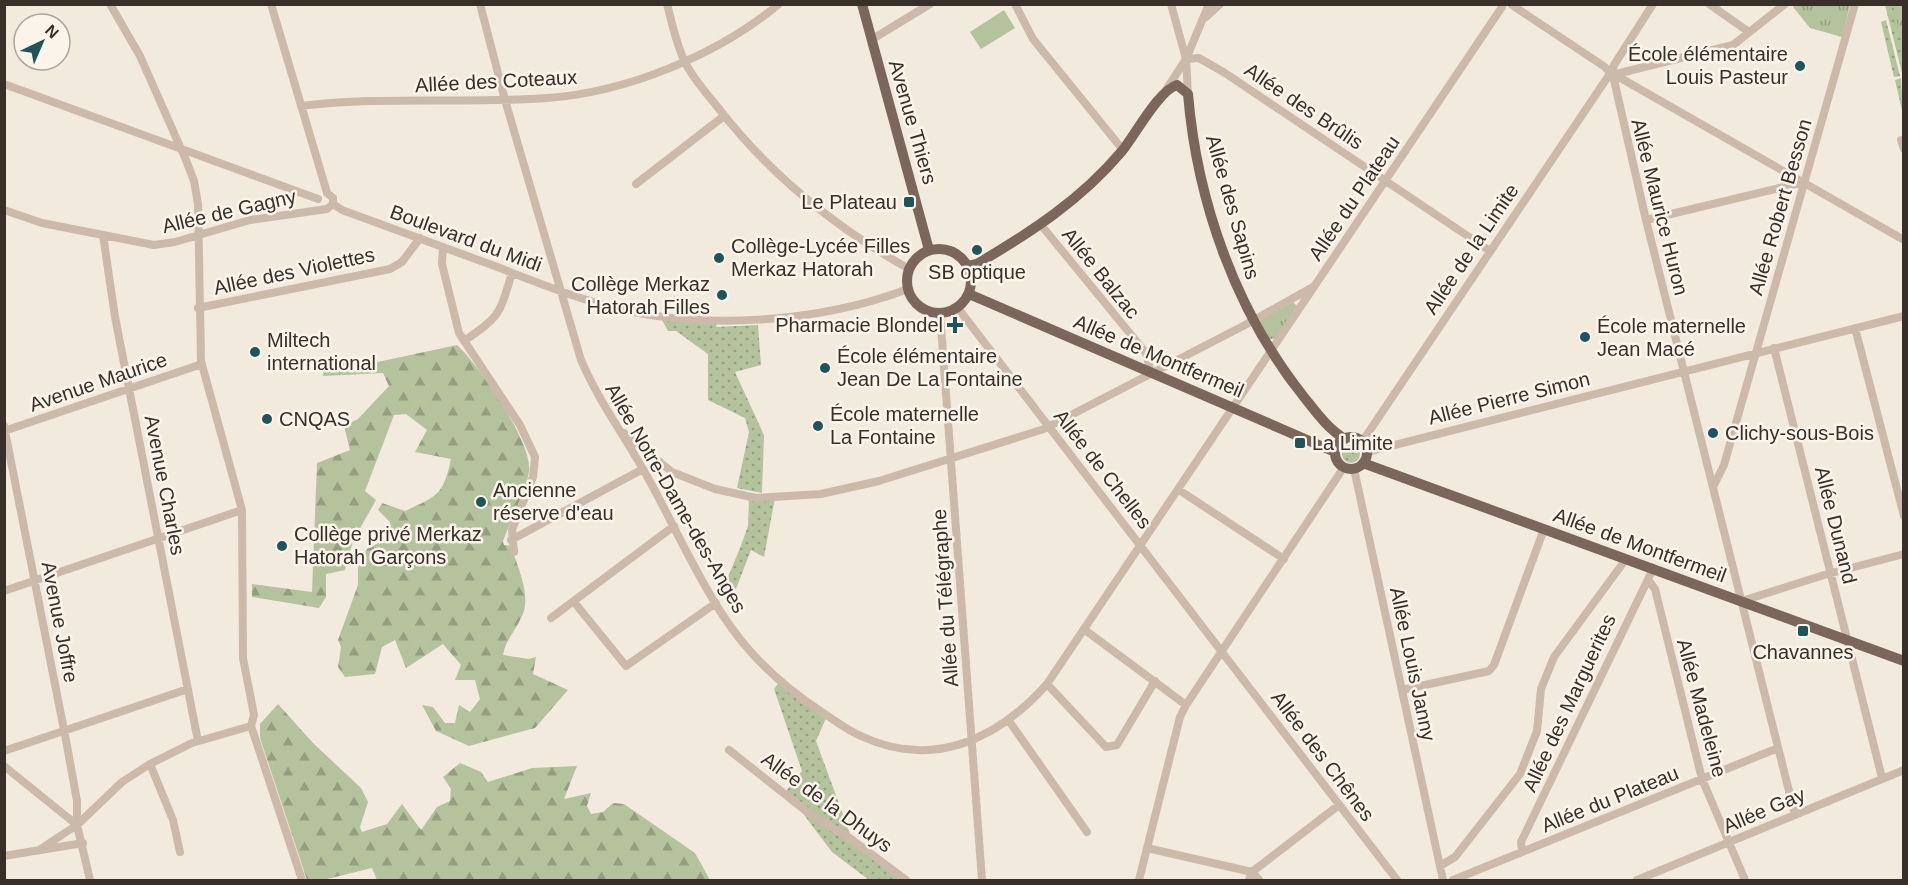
<svg xmlns="http://www.w3.org/2000/svg" width="1908" height="885" viewBox="0 0 1908 885" font-family="Arial,sans-serif">
  <style>
    .grass { fill: url(#grass-dots) }
    .forest { fill: url(#forest-firs) }
    .park { fill: url(#park-tufts) }
    .garden { fill: #b5c29e }
    .lines { fill: none; stroke-linecap: round; stroke-linejoin: round }
    .minor { stroke: #cbbaaa; stroke-width: 8 }
    .major { stroke: #7a665b; stroke-width: 10 }
    .poi-dot { fill: #1f545a; stroke: #faf4eb; stroke-width: 2 }
    .labels { text-anchor: middle; stroke-width: 5; stroke-linejoin: round; paint-order: stroke }
    .poi-label { font-size: 20px; fill: #382f29; stroke: #faf4eb; text-anchor: start }
    .street-label { font-size: 20px; fill: #382f29; stroke: #faf4eb }
  </style>
  <defs>
    <pattern id="grass-dots" width="8" height="8" patternUnits="userSpaceOnUse" patternTransform="scale(1.5)"><rect width="8" height="8" fill="#b5c29e"/><path d="M2 2h.1M6 6h.1" fill="none" stroke="#949e81" stroke-width="1.8" stroke-linecap="round"/></pattern>
    <pattern id="forest-firs" width="22" height="20" patternUnits="userSpaceOnUse" patternTransform="scale(1.5)"><rect width="22" height="20" fill="#b5c29e"/><path d="M5 1l3.5 6h-7zM16 11l3.5 6h-7z" fill="#949e81"/></pattern>
    <pattern id="park-tufts" width="24" height="20" patternUnits="userSpaceOnUse" patternTransform="scale(1.5)"><rect width="24" height="20" fill="#b5c29e"/><path d="M3 7l-1-3M5 7V3M7 7l1-3M15 17l-1-3M17 17v-4M19 17l1-3" fill="none" stroke="#949e81"/></pattern>
  </defs>
  <rect width="100%" height="100%" fill="#f3eade"/>
  <path class="grass" d="M 1885,5 L 1898,5 L 1903,21 L 1903,77 Z
    M 1886,20 L 1900,76 L 1894,77 L 1881,22 Z
    M 1901,78 L 1903,115 L 1895,80 Z
    M 660,316 L 718,320 L 716,327 L 758,325 L 761,365 L 735,372 L 764,435 L 762,493 L 737,488 L 749,432 L 745,418 L 708,400 L 708,354 L 676,331 L 668,331 Z
    M1342 454a9 9 0 1 1 18 0a9 9 0 1 1-18 0Z
    M 749,497 L 775,498 L 764,557 L 751,550 L 729,607 L 715,585 L 728,577 L 740,548 L 748,526 Z
    M 780,681 L 827,716 L 816,741 L 852,839 L 906,880 L 869,880 L 832,852 L 786,791 L 802,771 L 774,689 Z"/>
  <path class="forest" d="M 457,345 C 478,364 533,443 529,471 C 526,494 511,519 503,541 L 504,545 L 511,546 C 517,566 532,596 522,616 C 516,630 506,639 503,655 L 529,659 L 536,657 L 533,674 L 568,690 L 535,728 L 469,746 L 436,731 L 422,705 L 433,707 L 445,723 L 455,723 L 459,705 L 470,712 L 480,699 L 475,680 L 455,680 L 461,665 L 443,644 L 406,668 L 395,640 L 382,647 L 375,674 L 345,677 L 338,667 L 341,647 L 338,640 L 358,585 L 358,565 L 367,549 L 390,537 L 390,522 L 378,510 L 382,503 L 405,511 C 437,496 443,496 451,459 L 415,452 L 427,430 L 406,414 L 394,415 L 365,491 L 376,500 L 353,541 L 345,570 L 326,574 L 326,597 L 319,608 L 252,597 L 252,584 L 312,592 L 317,463 L 350,450 L 344,426 L 358,419 L 389,386 L 383,373 L 323,376 L 324,363 L 349,359 L 359,366 Z
    M 278,704 L 313,743 L 361,788 L 368,802 L 360,827 L 362,832 L 387,824 L 402,804 L 421,830 L 437,807 L 450,801 L 451,789 L 443,777 L 460,763 L 481,772 L 488,782 L 532,768 L 577,766 L 564,799 L 591,793 L 587,806 L 591,814 L 603,812 L 613,803 L 624,804 L 695,853 L 710,880 L 377,880 L 372,868 L 323,880 L 307,880 L 260,738 L 260,724 Z"/>
  <path class="park" d="M 1797,4 L 1850,5 L 1842,37 L 1810,28 L 1793,7 Z
    M 1893,5 L 1903,5 L 1903,47 Z
    M 1293,302 L 1297,306 L 1275,339 L 1270,339 L 1260,322 L 1262,319 Z"/>
  <path class="garden" d="M 1004,10 L 1015,28 L 981,49 L 970,32 Z"/>
  <g class="lines">
    <path class="minor" d="M 110,4 L 140,56 L 186,160 L 194,181 L 198,204 L 201,361 L 242,510 L 243,658 L 254,715 L 251,726 L 302,880
      M 271,4 L 325,186 L 327,193 L 333,198 L 333,204
      M 480,4 L 505,100 L 581,360 C 599,402 626,438 648,478 C 673,523 694,571 722,614 C 747,653 783,687 822,712 C 834,720 847,730 861,736 C 933,770 998,739 1047,684 L 1502,7
      M 667,4 C 672,23 676,44 685,62 C 693,79 708,95 720,110 C 772,177 835,227 909,269
      M 1015,4 L 1033,39 L 1123,150
      M 1171,4 L 1186,59 L 1188,94
      M 1709,4 L 1749,32
      M 1512,5 L 1605,67 L 1610,73
      M 1206,17 L 1220,4
      M 871,40 L 930,4
      M 1186,59 L 1199,58 L 1225,73 L 1490,251
      M 1612,73 L 1614,65 L 1653,4
      M 1616,74 L 1733,45 L 1785,4
      M 1617,76 L 1904,240
      M 1614,80 L 1646,220 L 1795,815
      M 4,84 L 318,199
      M 1166,90 L 1186,59 L 1209,4
      M 301,106 C 383,96 466,104 548,98 C 627,92 718,55 779,4
      M 1901,140 L 1904,149
      M 636,184 L 724,116
      M 333,204 L 342,210 C 395,229 447,249 500,268 C 535,282 571,296 607,306 C 700,331 818,323 908,289
      M 4,210 L 42,223 L 154,245 L 175,242 L 250,220 L 327,209 L 333,204
      M 1646,220 L 1804,182
      M 1041,225 L 1146,353 L 1151,373
      M 103,235 L 115,317 L 198,741
      M 443,247 L 442,264 L 459,333 L 520,425 L 535,457 L 533,477 L 512,530 L 514,552
      M 957,307 L 1397,880
      M 198,308 L 390,269 L 402,262 L 420,238
      M 940,313 L 982,880
      M 1855,328 L 1904,516
      M 464,341 C 501,316 499,315 512,273
      M 1774,348 L 1882,778
      M 4,426 L 66,740 L 77,801 L 77,825 L 90,880
      M 4,431 L 202,364
      M 624,433 L 672,472 L 715,489 L 756,498 L 821,494 L 879,481 L 1044,429 L 1245,325 L 1313,287
      M 1362,442 L 1609,75
      M 1367,452 L 1904,316
      M 1354,469 L 1443,880
      M 1713,487 L 1724,465 L 1855,4
      M 1179,490 L 1284,559
      M 511,540 L 643,469
      M 1649,581 L 1655,589 L 1702,779 L 1745,880
      M 4,591 L 242,510
      M 1742,601 L 1824,575 L 1904,554
      M 574,602 L 626,666 L 716,603
      M 551,618 L 674,526
      M 1085,630 L 1186,705
      M 1047,684 L 1106,747 L 1117,745 L 1155,681
      M 1402,690 L 1489,671 L 1494,665 L 1544,529
      M 1009,721 L 1087,832
      M 729,750 L 810,814 L 851,839 L 906,880
      M 4,751 L 188,689
      M 150,764 L 173,820 L 180,852
      M 4,766 L 77,825
      M 1147,848 L 1252,872 L 1259,880
      M 39,850 L 77,825 L 122,782 L 150,764 L 192,743 L 251,726
      M 1522,852 L 1521,842 L 1653,569
      M 4,856 L 83,843
      M 1440,866 L 1455,857 L 1520,774 L 1537,731 L 1541,689 L 1554,657 L 1626,559
      M 1139,880 L 1180,717 L 1186,705 L 1344,467
      M 1249,880 L 1252,872 L 1339,805
      M 1453,880 L 1778,748
      M 1637,880 L 1904,770"/>
    <path class="major" d="M 862,4 L 929,250
      M907 281a32 32 0 1 1 64 0a32 32 0 1 1-64 0Z
      M 968,266 L 977,264 C 1031,232 1081,200 1122,151 C 1135,135 1159,90 1177,85 L 1188,94 C 1197,202 1236,312 1304,397 C 1316,412 1328,429 1345,439
      M 969,294 L 1335,452
      M1335 453a16 16 0 1 1 32 0a16 16 0 1 1-32 0Z
      M 1363,463 L 1904,661"/>
  </g>
  <g class="poi-dot">
    <circle cx="1800" cy="66" r="6"/>
    <rect x="903" y="196" width="12" height="12" rx="3"/>
    <circle cx="977" cy="250" r="6"/>
    <circle cx="719" cy="258" r="6"/>
    <circle cx="722" cy="295" r="6"/>
    <path d="M952 316h6v6h6v6h-6v6h-6v-6h-6v-6h6z"/>
    <circle cx="1585" cy="337" r="6"/>
    <circle cx="255" cy="352" r="6"/>
    <circle cx="825" cy="368" r="6"/>
    <circle cx="267" cy="419" r="6"/>
    <circle cx="818" cy="426" r="6"/>
    <circle cx="1713" cy="433" r="6"/>
    <rect x="1294" y="437" width="12" height="12" rx="3"/>
    <circle cx="481" cy="502" r="6"/>
    <circle cx="282" cy="546" r="6"/>
    <rect x="1797" y="625" width="12" height="12" rx="3"/>
  </g>
  <g class="labels">
    <g class="poi-label">
      <text x="1788" y="61" text-anchor="end">École élémentaire<tspan x="1788" dy="23">Louis Pasteur</tspan></text>
      <text x="897" y="209" text-anchor="end">Le Plateau</text>
      <text x="731" y="253">Collège-Lycée Filles<tspan x="731" dy="23">Merkaz Hatorah</tspan></text>
      <text x="977" y="279" text-anchor="middle">SB optique</text>
      <text x="710" y="291" text-anchor="end">Collège Merkaz<tspan x="710" dy="23">Hatorah Filles</tspan></text>
      <text x="943" y="332" text-anchor="end">Pharmacie Blondel</text>
      <text x="1597" y="333">École maternelle<tspan x="1597" dy="23">Jean Macé</tspan></text>
      <text x="267" y="347">Miltech<tspan x="267" dy="23">international</tspan></text>
      <text x="837" y="363">École élémentaire<tspan x="837" dy="23">Jean De La Fontaine</tspan></text>
      <text x="830" y="421">École maternelle<tspan x="830" dy="23">La Fontaine</tspan></text>
      <text x="279" y="426">CNQAS</text>
      <text x="1725" y="440">Clichy-sous-Bois</text>
      <text x="1312" y="450">La Limite</text>
      <text x="493" y="497">Ancienne<tspan x="493" dy="23">réserve d'eau</tspan></text>
      <text x="294" y="541">Collège privé Merkaz<tspan x="294" dy="23">Hatorah Garçons</tspan></text>
      <text x="1803" y="659" text-anchor="middle">Chavannes</text>
    </g>
    <g class="street-label">
      <text transform="translate(496 81) rotate(-3)" y="7">Allée des Coteaux</text>
      <text transform="translate(1304 106) rotate(34)" y="7">Allée des Brûlis</text>
      <text transform="translate(913 122) rotate(74)" y="7">Avenue Thiers</text>
      <text transform="translate(1354 198) rotate(-56)" y="7">Allée du Plateau</text>
      <text transform="translate(1233 207) rotate(74)" y="7">Allée des Sapins</text>
      <text transform="translate(1660 207) rotate(76)" y="7">Allée Maurice Huron</text>
      <text transform="translate(1780 207) rotate(-74)" y="7">Allée Robert Besson</text>
      <text transform="translate(229 211) rotate(-13)" y="7">Allée de Gagny</text>
      <text transform="translate(466 238) rotate(20)" y="7">Boulevard du Midi</text>
      <text transform="translate(1471 249) rotate(-56)" y="7">Allée de la Limite</text>
      <text transform="translate(294 271) rotate(-12)" y="7">Allée des Violettes</text>
      <text transform="translate(1101 273) rotate(51)" y="7">Allée Balzac</text>
      <text transform="translate(1159 356) rotate(23)" y="7">Allée de Montfermeil</text>
      <text transform="translate(98 382) rotate(-19)" y="7">Avenue Maurice</text>
      <text transform="translate(1509 398) rotate(-14)" y="7">Allée Pierre Simon</text>
      <text transform="translate(1103 469) rotate(52)" y="7">Allée de Chelles</text>
      <text transform="translate(165 485) rotate(79)" y="7">Avenue Charles</text>
      <text transform="translate(676 498) rotate(60)" y="7">Allée Notre-Dame-des-Anges</text>
      <text transform="translate(1836 525) rotate(76)" y="7">Allée Dunand</text>
      <text transform="translate(1640 545) rotate(20)" y="7">Allée de Montfermeil</text>
      <text transform="translate(945 598) rotate(-94)" y="7">Allée du Télégraphe</text>
      <text transform="translate(60 622) rotate(79)" y="7">Avenue Joffre</text>
      <text transform="translate(1413 664) rotate(78)" y="7">Allée Louis Janny</text>
      <text transform="translate(1569 703) rotate(-65)" y="7">Allée des Marguerites</text>
      <text transform="translate(1702 708) rotate(75)" y="7">Allée Madeleine</text>
      <text transform="translate(1323 756) rotate(53)" y="7">Allée des Chênes</text>
      <text transform="translate(1610 799) rotate(-22)" y="7">Allée du Plateau</text>
      <text transform="translate(827 802) rotate(36)" y="7">Allée de la Dhuys</text>
      <text transform="translate(1764 810) rotate(-23)" y="7">Allée Gay</text>
    </g>
  </g>
  <rect width="1908" height="885" fill="none" stroke="#382f29" stroke-width="12"/>
  <g transform="translate(42 42) rotate(44)"><circle r="28" fill="#faf4eb" stroke="#aca59d" stroke-width="1.5"/>
  <path d="M0-4.5L10 22L0 15L-10 22Z" fill="#1f545a"/>
  <text y="-9" font-size="16" font-weight="bold" text-anchor="middle" fill="#382f29">N</text>
  </g>
</svg>
